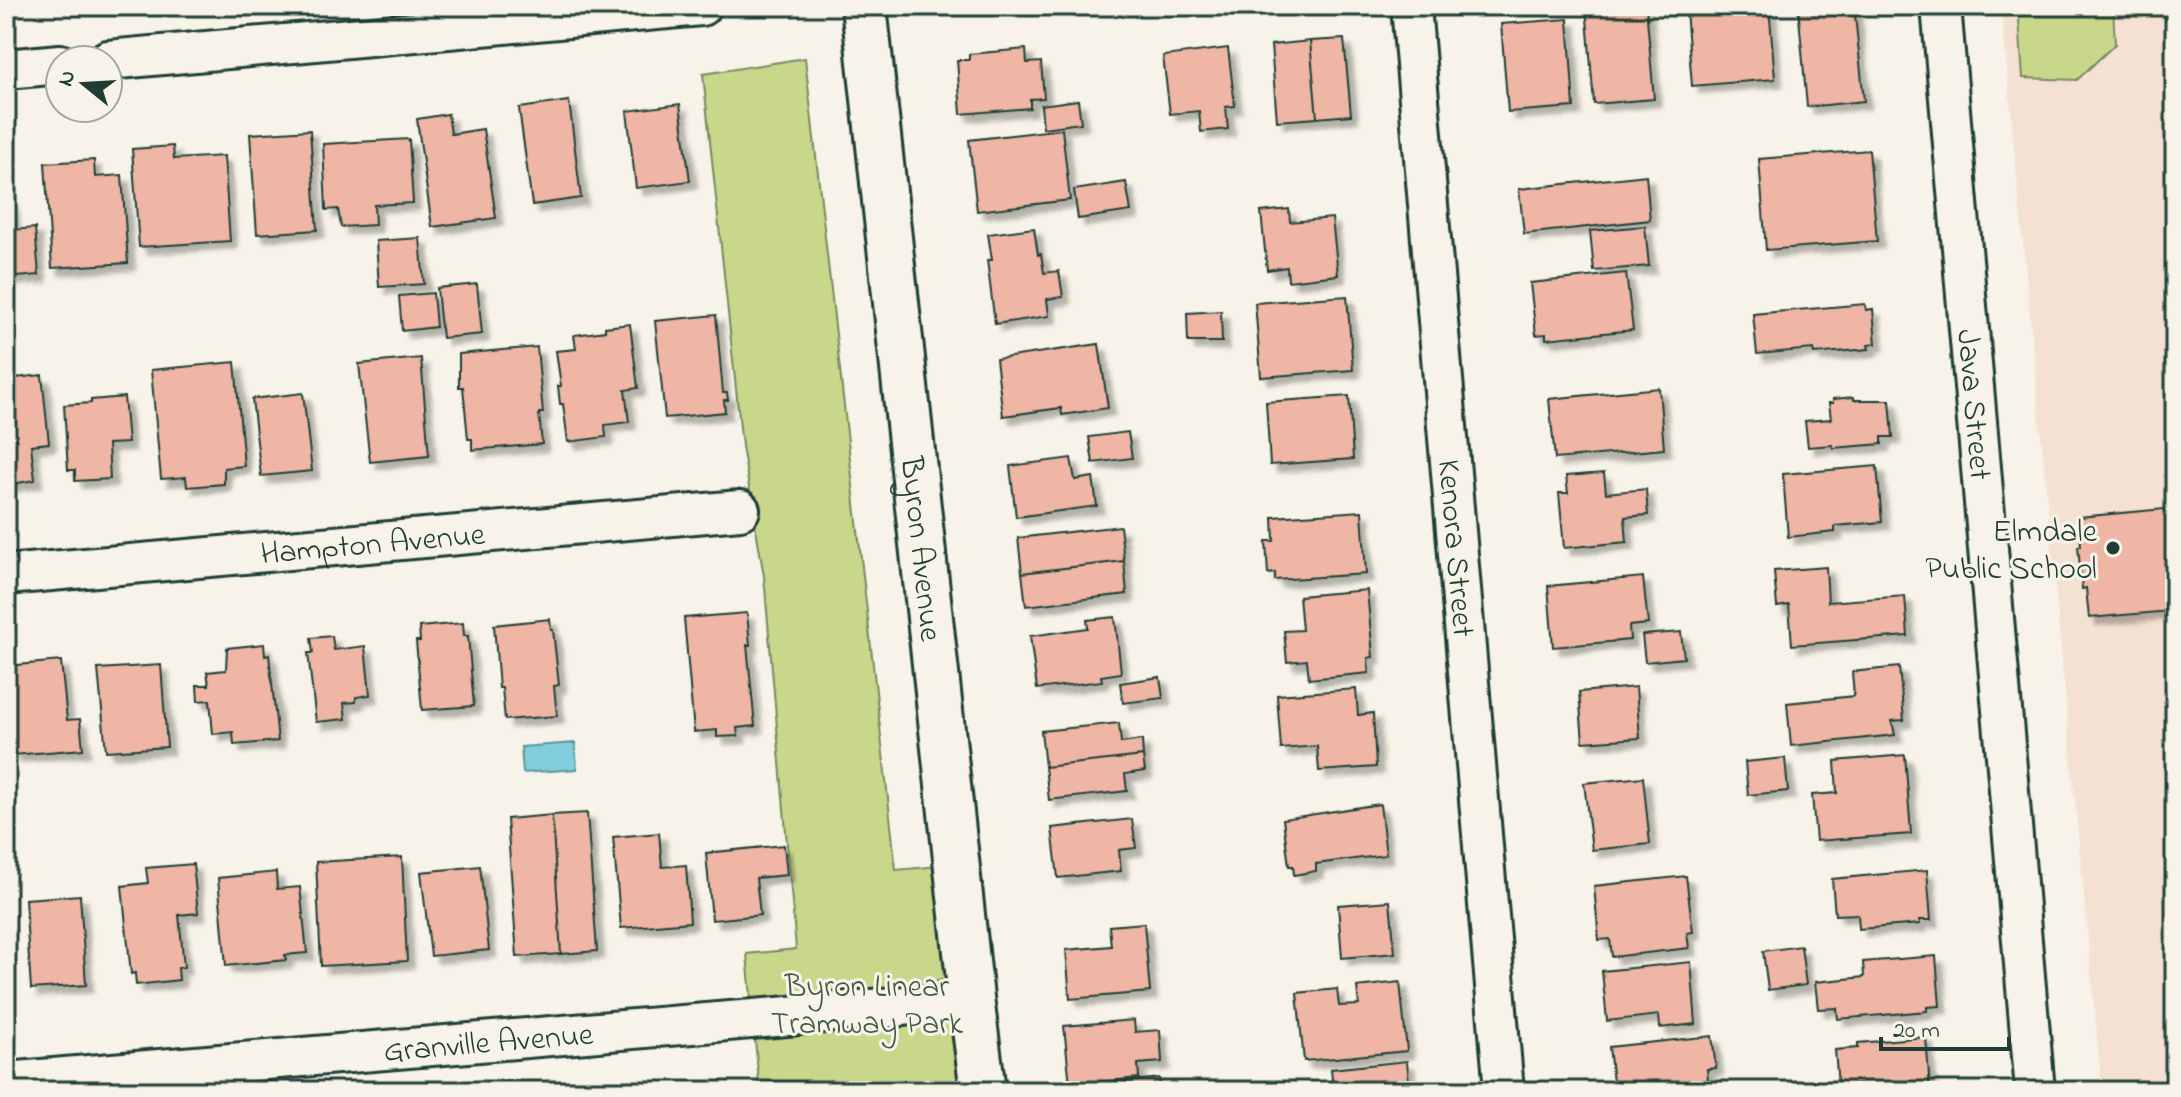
<svg xmlns="http://www.w3.org/2000/svg" width="2181" height="1097" viewBox="0 0 2181 1097" font-family="'Indie Flower',sans-serif">
  <style>
    .built { fill: #f5e1d4 }
    .green { fill: #c9d78b; stroke: #748a60; stroke-width: 2 }
    .water { fill: #81cfde; stroke: #5a959a; stroke-width: 2 }
    .building { fill: #efb6a5; stroke: #1f3d34; stroke-width: 2; filter: url(#shadow) }
    .lines { fill: none; stroke-linecap: round; stroke-linejoin: round }
    .minor-casing { stroke: #1f3d34; stroke-width: 44 }
    .tertiary-casing { stroke: #1f3d34; stroke-width: 50 }
    .minor { stroke: #f7f3e8; stroke-width: 38 }
    .tertiary { stroke: #f7f3e8; stroke-width: 44 }
    .poi-dot { fill: #1f3d34; stroke: #f7f3e8; stroke-width: 3 }
    .labels { text-anchor: middle; stroke-width: 6; stroke-linejoin: round; paint-order: stroke }
    .street-label { font-size: 32px; fill: #1f3d34; stroke: #f7f3e8 }
    .poi-label { font-size: 32px; fill: #1f3d34; stroke: #f7f3e8; text-anchor: end }
    .park-label { font-size: 32px; fill: #415c45; stroke: #f7f3e8 }
  </style>
  <defs>
    <filter id="shadow"><feDropShadow dx="7" dy="7" stdDeviation="2" flood-color="#0004"/></filter>
  </defs>
  <rect width="100%" height="100%" fill="#f7f3e8"/>
  <filter id="ink" filterUnits="userSpaceOnUse"><feTurbulence type="fractalNoise" baseFrequency=".0125" numOctaves="2"/><feDisplacementMap in="SourceGraphic" scale="16" xChannelSelector="R" yChannelSelector="G"/><feConvolveMatrix kernelMatrix="1 2 1 2 8 2 1 2 1" color-interpolation-filters="sRGB"/></filter>
  <g filter="url(#ink)">
    <path class="built" d="M 2001,6 L 2175,6 L 2175,1091 L 2102,1091 Z"/>
    <path class="green" d="M 2018,6 L 2113,6 L 2115,44 L 2077,80 L 2023,78 Z
      M 805,58 L 896,870 L 939,866 L 965,1091 L 779,1091 L 778,1081 L 759,1083 L 747,954 L 796,949 L 764,576 L 742,446 L 703,74 Z"/>
    <path class="water" d="M 575,743 L 577,769 L 523,773 L 521,747 Z"/>
    <path class="building" d="M 1586,6 L 1646,6 L 1654,99 L 1594,104 Z
      M 1742,6 L 1769,6 L 1775,79 L 1692,86 L 1686,10 Z
      M 1798,6 L 1854,6 L 1864,101 L 1807,107 Z
      M 1568,19 L 1574,107 L 1508,112 L 1501,24 Z
      M 1344,39 L 1351,115 L 1317,118 L 1310,41 Z
      M 1310,41 L 1317,118 L 1277,121 L 1271,45 Z
      M 1228,48 L 1235,106 L 1226,107 L 1228,129 L 1201,132 L 1199,111 L 1170,114 L 1163,56 Z
      M 1026,49 L 1027,63 L 1041,62 L 1044,98 L 1030,99 L 1030,108 L 961,114 L 957,60 L 969,60 L 969,54 Z
      M 1078,100 L 1081,123 L 1043,128 L 1041,105 Z
      M 569,101 L 581,198 L 532,205 L 519,108 Z
      M 680,104 L 690,181 L 636,188 L 627,111 Z
      M 448,114 L 451,134 L 483,129 L 496,218 L 432,227 L 417,119 Z
      M 1062,129 L 1070,200 L 977,211 L 969,140 Z
      M 310,130 L 317,230 L 257,234 L 250,134 Z
      M 409,139 L 413,203 L 374,205 L 375,225 L 341,227 L 338,209 L 326,210 L 323,144 Z
      M 173,146 L 174,159 L 224,156 L 230,241 L 139,247 L 132,149 Z
      M 1869,150 L 1877,241 L 1766,250 L 1759,159 Z
      M 94,160 L 95,177 L 122,175 L 128,263 L 52,268 L 45,163 Z
      M 1646,175 L 1650,220 L 1524,234 L 1519,189 Z
      M 6,177 L 9,203 L 11,203 L 13,223 L 11,223 L 11,230 L 35,228 L 39,275 L 6,278 Z
      M 1126,182 L 1131,211 L 1078,219 L 1074,190 Z
      M 1289,209 L 1290,222 L 1332,218 L 1338,275 L 1288,281 L 1287,267 L 1267,270 L 1261,212 Z
      M 1645,226 L 1649,266 L 1594,271 L 1590,231 Z
      M 1034,228 L 1038,255 L 1041,254 L 1044,273 L 1059,271 L 1063,297 L 1047,299 L 1049,316 L 995,324 L 987,260 L 992,260 L 988,234 Z
      M 420,238 L 424,284 L 379,287 L 376,241 Z
      M 1626,273 L 1633,330 L 1546,339 L 1546,334 L 1536,335 L 1530,283 Z
      M 477,284 L 482,334 L 442,338 L 437,288 Z
      M 433,293 L 436,327 L 402,331 L 399,296 Z
      M 1347,296 L 1353,370 L 1261,377 L 1255,303 Z
      M 1865,304 L 1866,310 L 1873,309 L 1876,344 L 1868,345 L 1869,349 L 1814,354 L 1813,349 L 1757,354 L 1753,314 Z
      M 1221,311 L 1222,342 L 1188,342 L 1187,313 Z
      M 716,315 L 723,393 L 727,393 L 728,400 L 724,400 L 725,412 L 665,418 L 655,321 Z
      M 630,324 L 638,388 L 625,390 L 629,422 L 605,425 L 606,437 L 568,442 L 563,404 L 560,404 L 558,386 L 561,386 L 556,351 L 576,349 L 574,335 L 605,331 L 605,327 Z
      M 1099,344 L 1108,408 L 1062,415 L 1061,408 L 1003,416 L 996,359 Z
      M 537,347 L 543,413 L 539,413 L 542,444 L 472,450 L 472,439 L 468,439 L 463,387 L 459,387 L 459,354 Z
      M 421,358 L 429,456 L 370,462 L 359,364 Z
      M 235,362 L 244,466 L 224,468 L 224,484 L 187,487 L 186,477 L 161,479 L 151,370 Z
      M 42,375 L 49,443 L 31,445 L 35,480 L 6,485 L 6,379 Z
      M 1659,388 L 1664,449 L 1555,459 L 1549,399 Z
      M 303,393 L 312,471 L 261,476 L 252,399 Z
      M 1349,396 L 1353,459 L 1270,465 L 1266,402 Z
      M 124,397 L 128,443 L 108,444 L 110,479 L 75,481 L 75,470 L 68,470 L 64,405 L 91,403 L 91,400 Z
      M 1854,397 L 1854,400 L 1890,400 L 1893,437 L 1882,437 L 1882,444 L 1833,448 L 1832,445 L 1808,447 L 1805,421 L 1831,419 L 1829,403 L 1833,403 L 1833,399 Z
      M 1128,432 L 1132,458 L 1093,463 L 1089,437 Z
      M 1071,458 L 1075,480 L 1093,477 L 1097,506 L 1016,517 L 1010,466 Z
      M 1877,466 L 1882,522 L 1835,526 L 1835,532 L 1788,537 L 1783,474 Z
      M 1604,473 L 1606,493 L 1646,489 L 1648,515 L 1625,517 L 1627,542 L 1564,548 L 1559,493 L 1568,493 L 1566,476 Z
      M 2175,508 L 2175,648 L 2173,648 L 2170,611 L 2089,618 L 2086,588 L 2082,589 L 2078,546 L 2081,546 L 2079,517 Z
      M 1362,511 L 1366,574 L 1275,580 L 1275,573 L 1268,574 L 1266,541 L 1274,541 L 1273,517 Z
      M 1120,526 L 1124,561 L 1022,573 L 1018,538 Z
      M 1124,561 L 1127,594 L 1026,606 L 1022,573 Z
      M 1826,567 L 1828,602 L 1905,596 L 1908,636 L 1792,645 L 1789,605 L 1777,607 L 1774,571 Z
      M 1643,577 L 1648,624 L 1629,626 L 1630,640 L 1553,647 L 1548,586 Z
      M 1367,590 L 1373,657 L 1368,658 L 1369,673 L 1309,679 L 1307,660 L 1287,662 L 1284,631 L 1302,630 L 1299,596 Z
      M 747,613 L 750,645 L 747,645 L 755,726 L 737,728 L 738,736 L 717,737 L 717,730 L 694,732 L 684,618 Z
      M 1115,617 L 1121,673 L 1101,676 L 1102,681 L 1037,689 L 1030,636 L 1088,628 L 1087,620 Z
      M 550,619 L 551,630 L 553,630 L 559,685 L 554,686 L 557,716 L 505,720 L 502,688 L 499,688 L 494,625 Z
      M 463,623 L 464,636 L 468,636 L 474,706 L 422,710 L 416,641 L 420,641 L 419,627 Z
      M 1681,632 L 1684,658 L 1645,662 L 1642,635 Z
      M 332,636 L 334,650 L 365,646 L 370,695 L 356,697 L 356,702 L 344,703 L 346,719 L 316,722 L 308,653 L 313,653 L 311,638 Z
      M 264,644 L 265,656 L 269,655 L 278,741 L 234,745 L 233,732 L 213,734 L 210,700 L 198,701 L 197,685 L 209,685 L 207,672 L 226,670 L 227,648 Z
      M 61,661 L 67,720 L 80,719 L 83,749 L 13,755 L 6,666 Z
      M 161,665 L 167,747 L 106,751 L 98,669 Z
      M 1899,667 L 1904,720 L 1892,721 L 1895,735 L 1791,746 L 1787,703 L 1854,696 L 1852,672 Z
      M 1160,677 L 1163,698 L 1123,703 L 1120,683 Z
      M 1636,687 L 1640,738 L 1583,742 L 1579,692 Z
      M 1356,689 L 1358,715 L 1373,713 L 1376,767 L 1319,771 L 1317,746 L 1281,749 L 1277,695 Z
      M 1119,723 L 1121,743 L 1142,740 L 1143,756 L 1045,767 L 1041,731 Z
      M 1905,755 L 1911,834 L 1816,841 L 1812,795 L 1837,793 L 1835,761 Z
      M 1143,756 L 1145,771 L 1125,774 L 1127,791 L 1049,800 L 1045,767 Z
      M 1785,758 L 1788,791 L 1748,795 L 1745,762 Z
      M 1643,777 L 1650,844 L 1592,850 L 1584,783 Z
      M 1380,804 L 1386,855 L 1316,864 L 1316,871 L 1294,875 L 1293,866 L 1289,866 L 1283,819 Z
      M 587,813 L 597,951 L 561,954 L 552,815 Z
      M 552,815 L 561,954 L 517,957 L 507,819 Z
      M 1132,819 L 1136,848 L 1119,850 L 1121,871 L 1058,878 L 1052,828 Z
      M 659,833 L 662,867 L 686,865 L 690,922 L 621,928 L 613,837 Z
      M 784,845 L 787,875 L 756,878 L 760,915 L 712,920 L 706,853 Z
      M 402,857 L 407,961 L 321,966 L 316,862 Z
      M 193,864 L 198,913 L 179,915 L 184,967 L 178,968 L 179,980 L 136,985 L 135,973 L 131,974 L 122,886 L 148,883 L 146,868 Z
      M 480,866 L 489,950 L 431,956 L 421,872 Z
      M 1927,870 L 1931,920 L 1919,920 L 1920,924 L 1859,929 L 1858,914 L 1835,915 L 1832,879 Z
      M 276,872 L 277,889 L 300,887 L 307,953 L 285,955 L 286,960 L 226,966 L 218,878 Z
      M 1686,876 L 1693,932 L 1687,933 L 1689,948 L 1612,957 L 1610,939 L 1599,940 L 1594,886 Z
      M 80,895 L 86,985 L 31,989 L 25,899 Z
      M 1390,901 L 1395,953 L 1342,958 L 1338,905 Z
      M 1144,923 L 1150,992 L 1070,999 L 1066,950 L 1111,946 L 1109,926 Z
      M 1801,946 L 1806,985 L 1768,990 L 1763,951 Z
      M 1936,956 L 1940,1006 L 1927,1007 L 1927,1011 L 1838,1019 L 1837,1008 L 1818,1009 L 1815,982 L 1864,977 L 1863,962 Z
      M 1691,962 L 1696,1024 L 1660,1028 L 1659,1015 L 1607,1021 L 1602,971 Z
      M 1400,982 L 1407,1051 L 1304,1061 L 1297,993 L 1337,989 L 1339,1006 L 1359,1005 L 1357,987 Z
      M 1134,1020 L 1135,1032 L 1160,1030 L 1162,1062 L 1138,1064 L 1139,1078 L 1070,1085 L 1064,1026 Z
      M 1712,1036 L 1716,1068 L 1707,1069 L 1709,1091 L 1614,1091 L 1609,1047 Z
      M 1926,1037 L 1930,1089 L 1861,1091 L 1861,1084 L 1838,1086 L 1835,1050 L 1858,1048 L 1858,1043 Z
      M 1407,1061 L 1409,1082 L 1422,1081 L 1423,1091 L 1333,1091 L 1331,1069 Z
      M 1159,1078 L 1161,1091 L 1083,1091 L 1082,1087 Z"/>
    <g class="lines">
      <g class="minor-casing">
        <g id="minor">
          <path id="s1" d="M 1411,6 L 1504,1091"/>
          <path id="s2" d="M 1941,6 L 2035,1091"/>
          <path d="M 108,60 L 701,6"/>
          <path d="M 6,69 L 60,64"/>
          <path id="s3" d="M 6,575 L 740,510"/>
          <path id="s4" d="M 6,1082 L 895,1007 L 971,998"/>
        </g>
      </g>
      <g class="tertiary-casing">
        <g id="tertiary">
          <path id="s5" d="M 864,6 L 971,998 L 983,1091"/>
        </g>
      </g>
      <use href="#minor" class="minor"/>
      <use href="#tertiary" class="tertiary"/>
    </g>
  </g>
  <circle class="poi-dot" cx="2113" cy="548" r="8"/>
  <g class="labels">
    <g class="street-label">
      <text dy="11" stroke="none"><textPath href="#s2" startOffset="400">Java Street</textPath></text>
      <text dy="11" stroke="none"><textPath href="#s3" startOffset="368">Hampton Avenue</textPath></text>
      <text dy="11" stroke="none"><textPath href="#s1" startOffset="544">Kenora Street</textPath></text>
      <text dy="11" stroke="none"><textPath href="#s5" startOffset="546">Byron Avenue</textPath></text>
      <text dy="11" stroke="none"><textPath href="#s4" startOffset="484">Granville Avenue</textPath></text>
    </g>
    <g class="poi-label">
      <text x="2097" y="541">Elmdale<tspan x="2097" dy="37">Public School</tspan></text>
    </g>
    <g class="park-label">
      <text x="867" y="996">Byron Linear<tspan x="867" dy="37">Tramway Park</tspan></text>
    </g>
  </g>
  <rect width="2181" height="1097" fill="none" stroke="#f7f3e8" stroke-width="32"/>
  <rect x="16" y="16" width="2149" height="1065" fill="none" stroke="#1f3d34" stroke-width="3" filter="url(#ink)"/>
  <g transform="translate(84 84) rotate(288)"><circle r="38" fill="#f7f3e8" stroke="#a1aaa0" stroke-width="2"/>
  <path d="M0-6L14 30L0 20L-14 30Z" fill="#1f3d34"/>
  <text y="-12" font-size="22" font-weight="bold" text-anchor="middle" fill="#1f3d34">N</text>
  </g>
  <path d="M1881 1037v12h128v-12" fill="none" stroke="#1f3d34" stroke-width="4"/>
  <text x="1893" y="1037" font-size="24" fill="#1f3d34" stroke="#f7f3e8" stroke-width="6" paint-order="stroke">20 m</text>
</svg>
